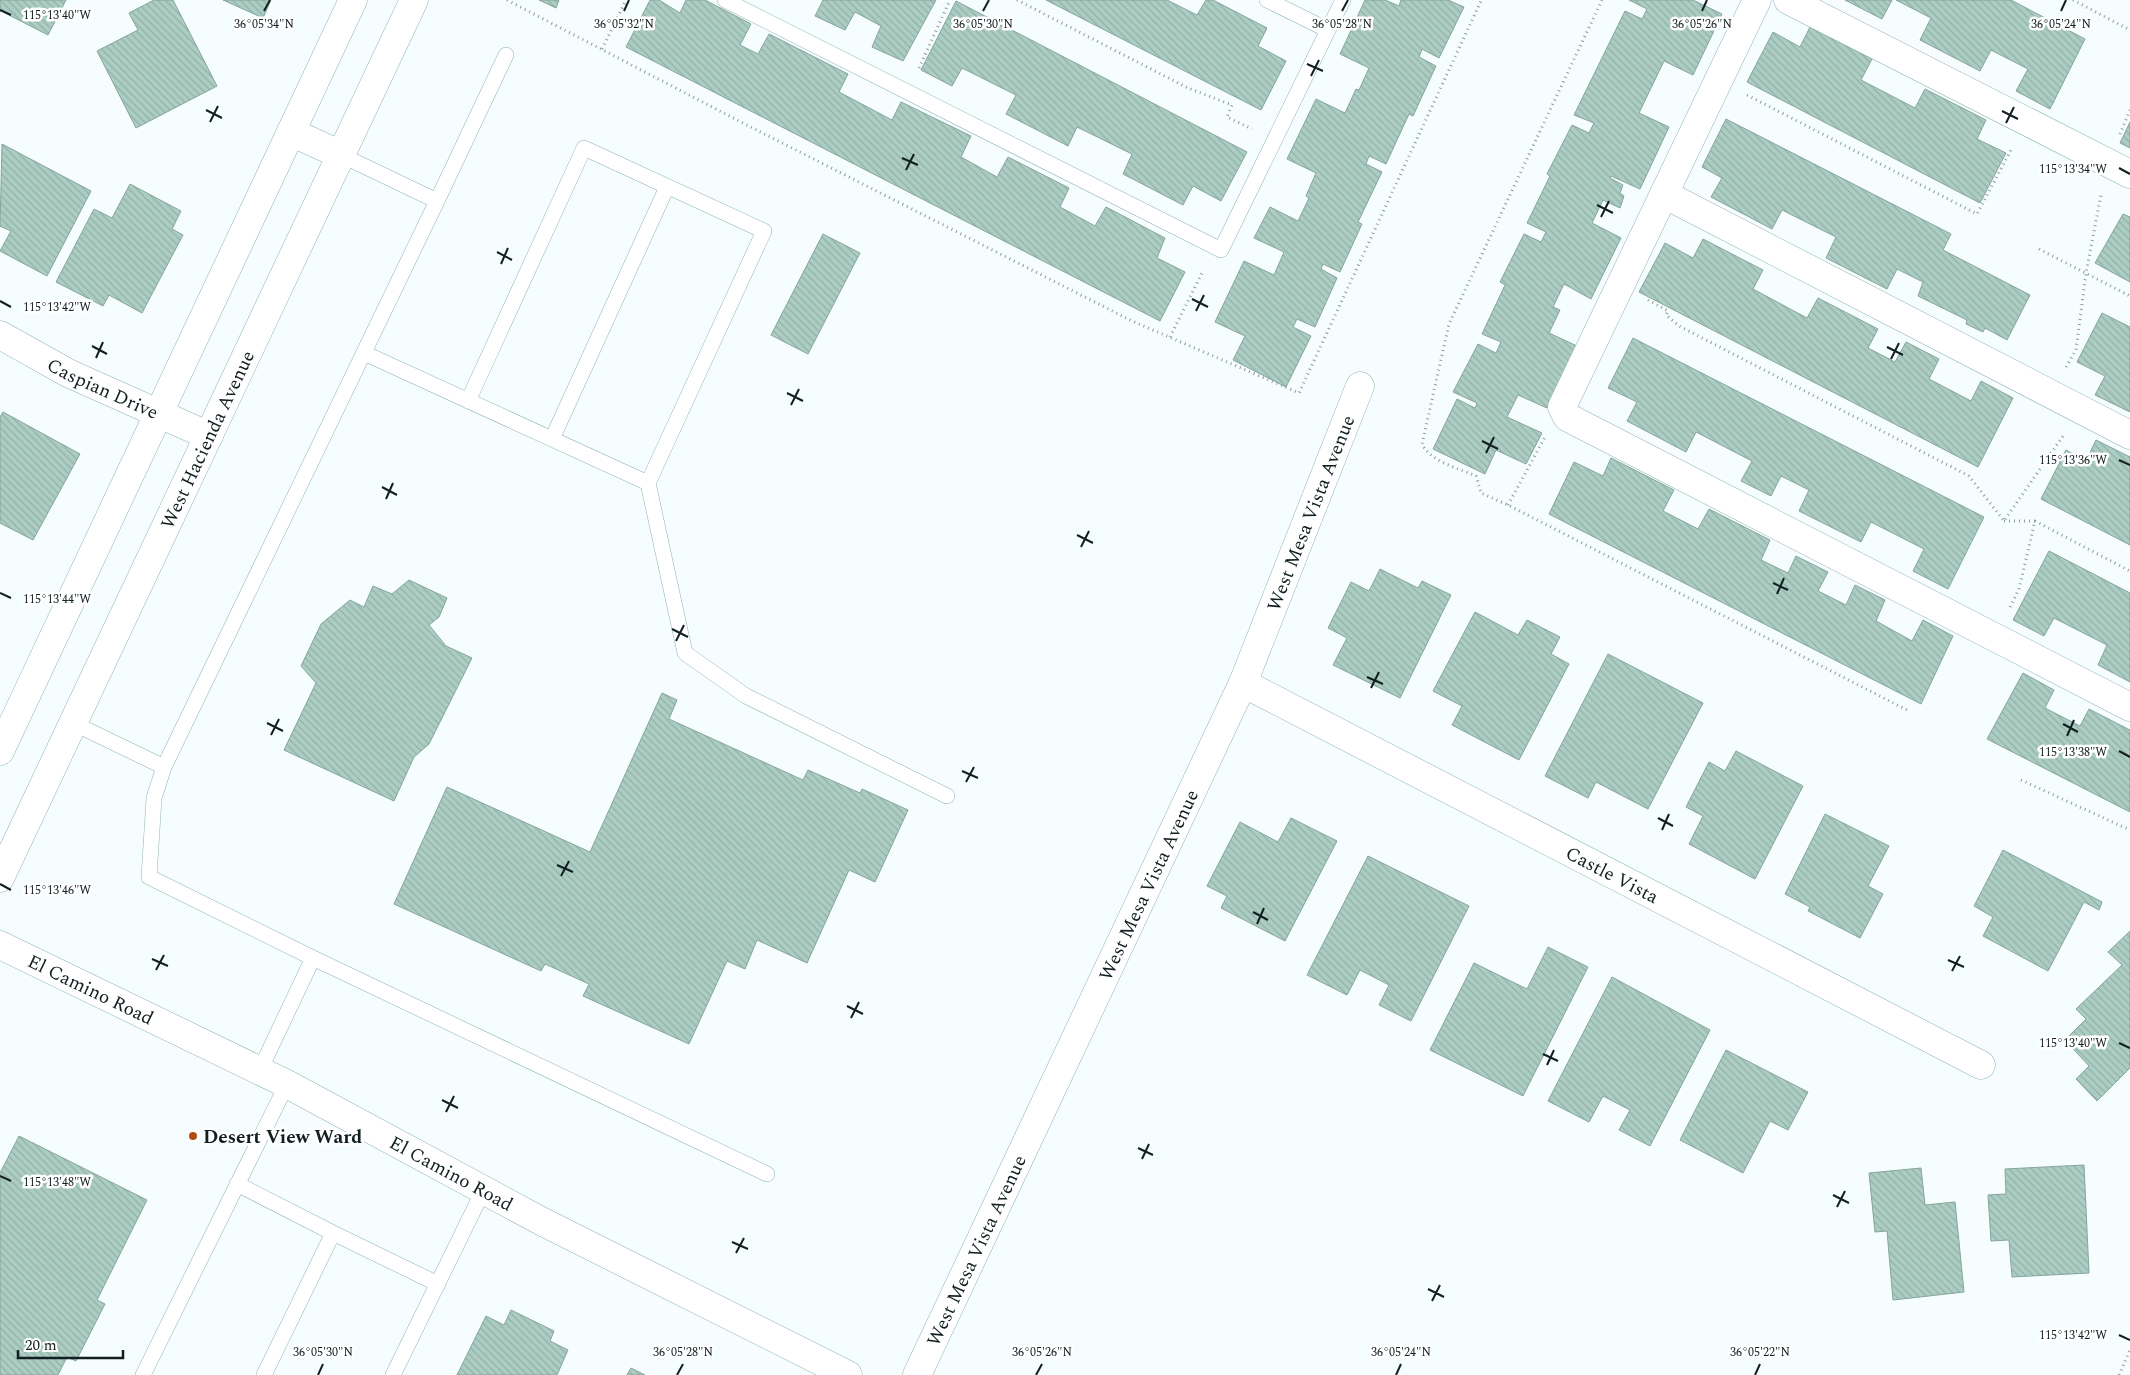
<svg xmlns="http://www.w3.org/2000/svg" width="2130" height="1375" viewBox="0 0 2130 1375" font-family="Spectral,serif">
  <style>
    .building { fill: url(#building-back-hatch); stroke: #85a59b }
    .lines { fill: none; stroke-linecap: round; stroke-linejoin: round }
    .service-casing { stroke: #91b3b8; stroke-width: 16 }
    .minor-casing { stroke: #91b3b8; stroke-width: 29 }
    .secondary-casing { stroke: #91b3b8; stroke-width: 29 }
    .path { stroke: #909a9b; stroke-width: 3; stroke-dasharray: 1 4; stroke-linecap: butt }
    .service { stroke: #fff; stroke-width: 15 }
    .minor { stroke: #fff; stroke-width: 28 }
    .secondary { stroke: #fff; stroke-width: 28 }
    .ticks { fill: none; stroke: #121f21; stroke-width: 2 }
    .poi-dot { fill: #af4d11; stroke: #fff; stroke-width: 2 }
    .labels { text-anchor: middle; stroke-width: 5; stroke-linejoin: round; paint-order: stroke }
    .street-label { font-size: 19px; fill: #121f21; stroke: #fff }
    .poi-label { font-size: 19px; font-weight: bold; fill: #121f21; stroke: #fff; text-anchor: start }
    .ticks-label { font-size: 12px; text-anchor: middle; fill: #121f21; stroke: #fff; stroke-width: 5; stroke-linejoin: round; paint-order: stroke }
  </style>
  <defs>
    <pattern id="building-back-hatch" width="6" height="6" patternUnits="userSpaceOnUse" patternTransform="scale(1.25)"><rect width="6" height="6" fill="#accdc2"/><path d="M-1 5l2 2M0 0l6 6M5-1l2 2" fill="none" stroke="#93b0a6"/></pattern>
  </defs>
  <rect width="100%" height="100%" fill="#f6fdfe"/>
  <path class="building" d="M 0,0 L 66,0 L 48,35 L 1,11 L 0,12 Z
    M 154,0 L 173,0 L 217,86 L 136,128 L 97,51 L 138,30 L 129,13 Z
    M 223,0 L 271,0 L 263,18 Z
    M 539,0 L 559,0 L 556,8 Z
    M 650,0 L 659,0 L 680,13 L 686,0 L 705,0 L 751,24 L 740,45 L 758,54 L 769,34 L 848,74 L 839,92 L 892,120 L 901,102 L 971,136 L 961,157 L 997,177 L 1008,157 L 1069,188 L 1060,207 L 1095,226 L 1106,207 L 1165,238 L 1157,258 L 1185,272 L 1160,321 L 626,47 Z
    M 823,0 L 936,0 L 903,61 L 872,47 L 881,26 L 855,12 L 845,30 L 815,16 Z
    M 1046,0 L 1167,0 L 1197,15 L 1206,0 L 1213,0 L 1267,28 L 1258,46 L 1286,61 L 1261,110 Z
    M 1365,0 L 1385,0 L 1399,6 L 1401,0 L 1448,0 L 1464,7 L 1439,58 L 1422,49 L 1419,57 L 1436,66 L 1413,116 L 1409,114 L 1386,164 L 1369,156 L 1366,164 L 1382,172 L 1358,222 L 1362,224 L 1340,272 L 1323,264 L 1321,269 L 1337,278 L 1315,327 L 1297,319 L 1293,327 L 1311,336 L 1286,387 L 1233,360 L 1245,336 L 1215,322 L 1244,261 L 1274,275 L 1284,252 L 1254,238 L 1270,207 L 1298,221 L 1309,198 L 1306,196 L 1316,173 L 1287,159 L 1316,99 L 1345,113 L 1356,89 L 1359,90 L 1369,68 L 1340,54 Z
    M 1629,0 L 1693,0 L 1722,14 L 1693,75 L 1664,61 L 1639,113 L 1669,127 L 1640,189 L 1611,176 L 1610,178 L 1623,185 L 1620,193 L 1624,196 L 1620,208 L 1603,200 L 1592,223 L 1621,238 L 1591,299 L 1564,284 L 1553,307 L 1560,310 L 1549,333 L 1577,346 L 1547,408 L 1518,395 L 1507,417 L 1542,433 L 1526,464 L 1496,450 L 1485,474 L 1433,449 L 1457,399 L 1475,408 L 1477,403 L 1453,392 L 1478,344 L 1496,353 L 1501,342 L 1482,334 L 1505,285 L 1500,282 L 1524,234 L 1541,242 L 1546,232 L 1527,223 L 1550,176 L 1547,174 L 1572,125 L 1589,133 L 1594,123 L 1574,115 L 1625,11 L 1642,19 L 1647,9 Z
    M 1845,0 L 1892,0 L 1882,19 Z
    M 1896,0 L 2011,0 L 2085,39 L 2050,109 L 2016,91 L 2028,69 L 1991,50 L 1980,71 L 1920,40 L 1931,18 Z
    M 956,1 L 1247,152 L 1221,201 L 1193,186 L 1183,205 L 1123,174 L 1132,154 L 1077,127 L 1068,146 L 1006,114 L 1016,95 L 962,68 L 952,86 L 921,70 Z
    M 1810,27 L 1872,59 L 1861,80 L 1915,108 L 1925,89 L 1986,120 L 1977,139 L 2006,153 L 1980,203 L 1747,82 L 1773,32 L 1800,47 Z
    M 1726,119 L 1951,234 L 1943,250 L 2030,295 L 2007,340 L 1985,328 L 1983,332 L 1966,324 L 1967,320 L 1918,296 L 1923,282 L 1897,269 L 1887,289 L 1826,258 L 1836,237 L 1782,210 L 1772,229 L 1711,197 L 1722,178 L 1702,167 Z
    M 2130,122 L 2130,148 L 2120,143 Z
    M 2,144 L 91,191 L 47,276 L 0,251 L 11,231 L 0,226 Z
    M 130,184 L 181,211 L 172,229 L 183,235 L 142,313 L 109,295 L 103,306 L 56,282 L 94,209 L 112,218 Z
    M 2123,214 L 2130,217 L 2130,282 L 2095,263 Z
    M 823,234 L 860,253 L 808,354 L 771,335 Z
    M 1703,239 L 1763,270 L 1753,289 L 1807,318 L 1818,298 L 1878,329 L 1868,348 L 1895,362 L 1906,342 L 1939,359 L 1929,379 L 1971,401 L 1981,381 L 2013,398 L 1978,467 L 1639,292 L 1665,243 L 1693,258 Z
    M 2102,313 L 2130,327 L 2130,412 L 2095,395 L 2105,376 L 2077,362 Z
    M 1633,338 L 1984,517 L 1948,589 L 1913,571 L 1924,549 L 1871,522 L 1861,542 L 1799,511 L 1809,490 L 1781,476 L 1771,496 L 1741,481 L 1752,461 L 1696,432 L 1686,452 L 1627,421 L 1637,402 L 1608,388 Z
    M 3,412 L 80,454 L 33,540 L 0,523 L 0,417 Z
    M 2096,440 L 2130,457 L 2130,545 L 2041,499 L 2066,450 L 2086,461 Z
    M 1611,458 L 1674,490 L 1663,511 L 1698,529 L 1709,509 L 1770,540 L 1761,560 L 1788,573 L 1796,556 L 1828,572 L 1818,591 L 1846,605 L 1855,585 L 1885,600 L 1876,621 L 1912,641 L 1923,620 L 1953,636 L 1921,704 L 1549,514 L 1574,462 L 1603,476 Z
    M 2049,551 L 2130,593 L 2130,682 L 2098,665 L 2107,645 L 2054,618 L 2044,636 L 2013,620 Z
    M 1380,569 L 1418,588 L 1422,581 L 1451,595 L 1400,698 L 1333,665 L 1347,638 L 1328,628 L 1351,582 L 1369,591 Z
    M 409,580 L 447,598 L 439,617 L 429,625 L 446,646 L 472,658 L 429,744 L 414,757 L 394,801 L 284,750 L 316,683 L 301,666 L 321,624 L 350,600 L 364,607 L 373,586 L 392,594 Z
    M 1475,612 L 1518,635 L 1527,620 L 1560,637 L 1551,654 L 1569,664 L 1519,760 L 1452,725 L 1462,706 L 1433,691 Z
    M 1608,654 L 1703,703 L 1648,809 L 1596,782 L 1588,798 L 1545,776 Z
    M 2023,673 L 2054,690 L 2045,708 L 2080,726 L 2089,709 L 2130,730 L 2130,812 L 1987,739 Z
    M 662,693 L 677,700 L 669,719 L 803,780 L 808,770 L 860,793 L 862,789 L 908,810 L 875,882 L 849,870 L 807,963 L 757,940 L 745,969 L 727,961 L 689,1044 L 583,996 L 589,984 L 545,964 L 541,971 L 394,904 L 447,787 L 590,852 Z
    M 1736,751 L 1803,786 L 1755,879 L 1689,844 L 1703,816 L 1686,807 L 1709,762 L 1725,771 Z
    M 1825,814 L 1889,846 L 1868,886 L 1883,894 L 1860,938 L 1808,911 L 1810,907 L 1785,894 Z
    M 1291,818 L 1337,841 L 1285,941 L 1221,908 L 1227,896 L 1207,886 L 1240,822 L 1278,842 Z
    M 2003,850 L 2102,902 L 2099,910 L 2084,902 L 2048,971 L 1983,936 L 1993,917 L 1974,906 Z
    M 1368,856 L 1469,906 L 1411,1021 L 1379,1005 L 1389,985 L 1360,970 L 1347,995 L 1307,975 Z
    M 2130,931 L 2130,1068 L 2097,1101 L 2076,1079 L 2089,1066 L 2065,1040 L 2086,1019 L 2076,1009 L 2122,965 L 2108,952 Z
    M 1548,947 L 1588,967 L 1523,1096 L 1430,1050 L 1474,963 L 1527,989 Z
    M 1612,977 L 1710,1030 L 1650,1146 L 1619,1130 L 1630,1110 L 1603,1096 L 1589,1122 L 1548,1101 Z
    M 1726,1050 L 1808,1092 L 1788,1130 L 1770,1121 L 1743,1173 L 1680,1140 Z
    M 19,1136 L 147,1200 L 97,1300 L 105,1304 L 76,1361 L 67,1357 L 58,1375 L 0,1375 L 0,1173 Z
    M 2084,1165 L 2089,1273 L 2012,1277 L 2009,1240 L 1991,1241 L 1988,1195 L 2006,1194 L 2005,1169 Z
    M 1921,1168 L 1925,1205 L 1955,1202 L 1964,1292 L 1893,1300 L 1887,1231 L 1875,1232 L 1869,1173 Z
    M 511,1310 L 554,1331 L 550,1341 L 568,1350 L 557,1375 L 457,1375 L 486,1316 L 504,1325 Z
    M 631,1368 L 645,1375 L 627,1375 Z"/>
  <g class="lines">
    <g class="service-casing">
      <path id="service" d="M 725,0 L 1221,250 L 1328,30
        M 1267,0 L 1328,30 L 1343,0
        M 437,201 L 506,55
        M 364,353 L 648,483 L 764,231 L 584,148 L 468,401
        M 552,439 L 667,187
        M 648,483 L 685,653 L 746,696 L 947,796
        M 73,723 L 164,767
        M 313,958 L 149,877 L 154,798 L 164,767 L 437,201 L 341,155
        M 260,1070 L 313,958 L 767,1174
        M 237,1184 L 333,1233
        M 143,1375 L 287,1084
        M 264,1375 L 333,1233 L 438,1284
        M 393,1375 L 484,1189"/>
    </g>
    <g class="minor-casing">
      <g id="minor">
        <path d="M 1757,0 L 1562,407 L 1567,417 L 2130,707"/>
        <path d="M 1788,0 L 2130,174"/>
        <path d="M 1664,194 L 2130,435"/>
        <path id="s1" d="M 0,335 L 68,373 L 209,436"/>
        <path id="s2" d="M 1243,683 L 1981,1065"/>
        <path id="s3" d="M 0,945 L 287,1084 L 541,1221 L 848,1375"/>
        <path id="s4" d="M 917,1375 L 1243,683 L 1360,386"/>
      </g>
    </g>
    <g class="secondary-casing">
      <g id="secondary">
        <path d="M 291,132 L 341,155"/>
        <path d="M 0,751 L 353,0"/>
        <path id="s5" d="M 0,878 L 414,0"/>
      </g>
    </g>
    <path class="path" d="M 507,0 L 737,120 L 1132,321 L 1299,393 L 1481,1
      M 1017,0 L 1188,88 L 1232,105 L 1227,117 L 1252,129
      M 1602,0 L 1449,324 L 1422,444 C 1431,462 1458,468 1476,476 L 1481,493 L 1508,505 L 1907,710
      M 2073,0 L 2130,30
      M 602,49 L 626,0
      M 919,68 L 950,0
      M 1747,95 L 1977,214 L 2011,150
      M 2120,134 L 2130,110
      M 2039,249 L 2130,296
      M 1648,300 L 1668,311 L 1666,315 L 1679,326 L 1969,476 L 2004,521 L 2063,436
      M 1170,337 L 1203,271
      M 2066,367 L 2076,350 L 2086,273 L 2101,195
      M 1508,505 L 1545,437
      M 2004,521 L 2035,521 L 2019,589 L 2009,609
      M 2035,521 L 2130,571
      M 2021,780 L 2130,830
      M 2119,1375 L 2130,1350"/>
    <use href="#service" class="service"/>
    <use href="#minor" class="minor"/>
    <use href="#secondary" class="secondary"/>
  </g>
  <path class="ticks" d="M 0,10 L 11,15M 264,11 L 270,0M 624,11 L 629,0M 983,11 L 989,0M 1342,11 L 1348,0M 1702,11 L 1707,0M 2061,11 L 2066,0M 1307,64 L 1323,71M 1311,76 L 1319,60M 206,110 L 222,118M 2002,111 L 2018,119M 210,122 L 218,106M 2006,123 L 2014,107M 902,158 L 918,165M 2119,168 L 2130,174M 906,170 L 914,154M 1597,205 L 1613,213M 1601,217 L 1609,201M 497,252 L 512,260M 501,264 L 508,248M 1192,299 L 1208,307M 0,301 L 11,307M 1196,311 L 1204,295M 92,346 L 107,354M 1887,347 L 1903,355M 96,358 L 103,342M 1891,359 L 1899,343M 787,393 L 803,401M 791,405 L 799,389M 1482,441 L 1498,449M 1486,453 L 1494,437M 2119,460 L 2130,465M 382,487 L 397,495M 386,499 L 393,483M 1077,535 L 1093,543M 1081,547 L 1089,531M 1773,583 L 1788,590M 0,593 L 11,598M 1777,594 L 1784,578M 672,629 L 688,637M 676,641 L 684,625M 1367,677 L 1383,684M 1371,688 L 1379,672M 267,723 L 283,731M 2063,724 L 2078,732M 271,735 L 279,719M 2067,736 L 2074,720M 2119,751 L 2130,757M 962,771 L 978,778M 966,782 L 974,767M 1658,818 L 1673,826M 1662,830 L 1669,814M 557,865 L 573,872M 561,876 L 569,861M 0,884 L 11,890M 1253,912 L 1268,920M 1257,924 L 1264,908M 152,959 L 168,966M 1948,960 L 1964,967M 156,970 L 164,955M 1952,971 L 1960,956M 847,1006 L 863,1014M 851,1018 L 859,1002M 2119,1043 L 2130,1048M 1543,1054 L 1558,1061M 1547,1065 L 1554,1050M 442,1100 L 458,1108M 446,1112 L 454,1096M 1138,1148 L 1153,1155M 1142,1159 L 1149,1144M 0,1176 L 11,1181M 1833,1195 L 1849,1203M 1837,1207 L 1845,1191M 732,1242 L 748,1249M 736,1253 L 744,1238M 1428,1289 L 1444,1297M 1432,1301 L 1440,1285M 2119,1335 L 2130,1340M 318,1375 L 323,1364M 677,1375 L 683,1364M 1036,1375 L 1042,1364M 1396,1375 L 1401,1364M 1755,1375 L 1760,1364"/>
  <circle class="poi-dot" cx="193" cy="1136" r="5"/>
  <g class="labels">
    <g class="street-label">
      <text dy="7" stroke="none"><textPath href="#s1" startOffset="116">Caspian Drive</textPath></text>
      <text dy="7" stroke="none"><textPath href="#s5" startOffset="485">West Hacienda Avenue</textPath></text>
      <text dy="7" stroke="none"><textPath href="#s4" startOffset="948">West Mesa Vista Avenue</textPath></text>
      <text dy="7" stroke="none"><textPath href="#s2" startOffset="416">Castle Vista</textPath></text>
      <text dy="7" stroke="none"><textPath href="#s4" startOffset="542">West Mesa Vista Avenue</textPath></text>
      <text dy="7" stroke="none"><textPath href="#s3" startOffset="101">El Camino Road</textPath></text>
      <text dy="7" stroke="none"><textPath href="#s3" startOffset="506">El Camino Road</textPath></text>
      <text dy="7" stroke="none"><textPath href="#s4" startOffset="138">West Mesa Vista Avenue</textPath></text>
    </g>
    <g class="poi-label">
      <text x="203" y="1143">Desert View Ward</text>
    </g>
  </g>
  <g class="ticks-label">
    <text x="57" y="19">115°13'40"W</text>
    <text x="264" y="28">36°05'34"N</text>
    <text x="624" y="28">36°05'32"N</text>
    <text x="983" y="28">36°05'30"N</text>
    <text x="1342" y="28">36°05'28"N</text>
    <text x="1702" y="28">36°05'26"N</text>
    <text x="2061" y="28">36°05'24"N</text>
    <text x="2073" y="173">115°13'34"W</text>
    <text x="57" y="311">115°13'42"W</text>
    <text x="2073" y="464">115°13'36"W</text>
    <text x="57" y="603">115°13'44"W</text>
    <text x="2073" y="756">115°13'38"W</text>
    <text x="57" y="894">115°13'46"W</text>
    <text x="2073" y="1047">115°13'40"W</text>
    <text x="57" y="1186">115°13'48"W</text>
    <text x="2073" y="1339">115°13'42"W</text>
    <text x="323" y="1356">36°05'30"N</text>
    <text x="683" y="1356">36°05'28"N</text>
    <text x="1042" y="1356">36°05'26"N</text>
    <text x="1401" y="1356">36°05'24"N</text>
    <text x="1760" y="1356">36°05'22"N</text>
  </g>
  <path d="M18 1350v8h105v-8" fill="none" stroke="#121f21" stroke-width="2.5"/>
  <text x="25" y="1350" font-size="15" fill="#121f21" stroke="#ffffff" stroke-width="4" paint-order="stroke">20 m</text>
</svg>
